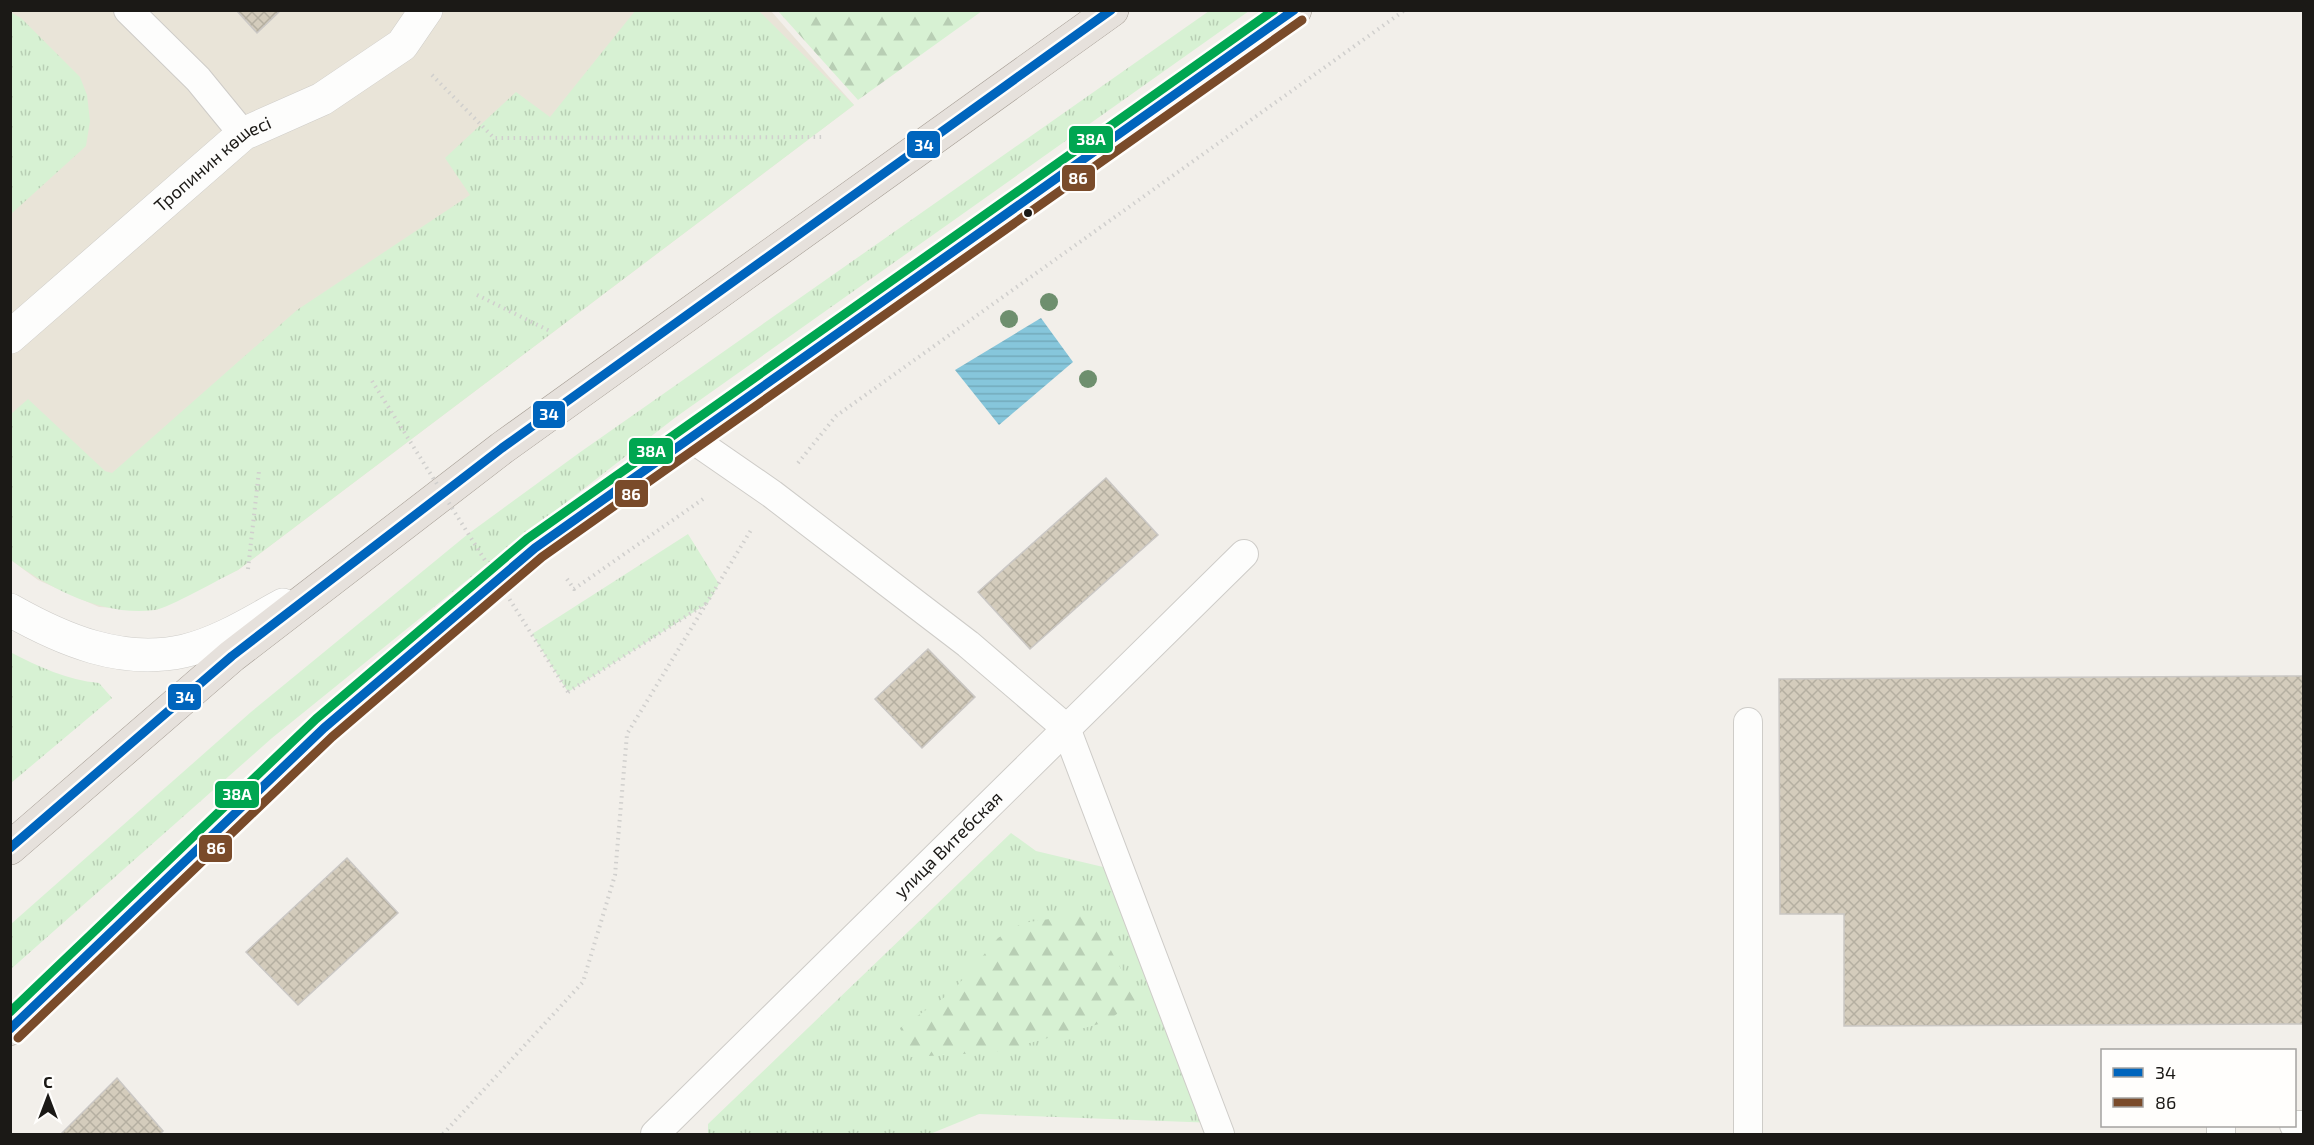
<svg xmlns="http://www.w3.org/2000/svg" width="2314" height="1145" viewBox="0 0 2314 1145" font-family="'Exo 2',sans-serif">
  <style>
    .built { fill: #e9e4d8 }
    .grass { fill: url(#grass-tufts) }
    .forest { fill: url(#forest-firs) }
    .water { fill: url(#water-rules) }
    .building { fill: url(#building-cross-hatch); stroke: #cac7c4; stroke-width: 1.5 }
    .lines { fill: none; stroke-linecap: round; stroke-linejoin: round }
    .lane-casing { stroke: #ceccc8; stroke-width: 30 }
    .street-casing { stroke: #ceccc8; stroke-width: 34 }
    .secondary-casing { stroke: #ceccc8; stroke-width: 34 }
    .primary-casing { stroke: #a49c93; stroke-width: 34 }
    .path { stroke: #d0cfcd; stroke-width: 4; stroke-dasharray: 1.5 4.5; stroke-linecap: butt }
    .lane { stroke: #fdfdfc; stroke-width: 28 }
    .street { stroke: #fdfdfc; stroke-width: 33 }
    .secondary { stroke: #fdfdfc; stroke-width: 33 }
    .primary { stroke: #e6e1dc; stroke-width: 33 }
    .path-bridge { stroke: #d0cfcd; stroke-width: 4; stroke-dasharray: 1.5 4.5; stroke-linecap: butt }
    .bus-1-casing { stroke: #fffefc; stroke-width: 14 }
    .bus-2-casing { stroke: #fffefc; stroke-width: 14 }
    .bus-3-casing { stroke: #fffefc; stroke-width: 14 }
    .bus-1 { stroke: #0065bd; stroke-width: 9 }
    .bus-2 { stroke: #7a4b2a; stroke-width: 9 }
    .bus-3 { stroke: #00a651; stroke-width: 9 }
    .tree { fill: #6e8f6e }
    .bus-dot { fill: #1b1916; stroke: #fffefc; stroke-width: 2 }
    .labels { text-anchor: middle; stroke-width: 6; stroke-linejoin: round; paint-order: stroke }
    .street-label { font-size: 18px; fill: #1b1916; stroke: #fffefc }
    .line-badge { stroke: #fffefc; stroke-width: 2 }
    .badge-label { font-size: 16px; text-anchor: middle; font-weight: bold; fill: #fff }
  </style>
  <defs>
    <pattern id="grass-tufts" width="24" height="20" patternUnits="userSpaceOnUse" patternTransform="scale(1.5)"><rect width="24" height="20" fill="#d7f1d3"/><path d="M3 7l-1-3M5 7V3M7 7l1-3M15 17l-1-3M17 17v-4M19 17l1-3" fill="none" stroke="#b8ceb4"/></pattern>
    <pattern id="forest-firs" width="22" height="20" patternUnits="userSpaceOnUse" patternTransform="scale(1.5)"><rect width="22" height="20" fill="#d7f1d3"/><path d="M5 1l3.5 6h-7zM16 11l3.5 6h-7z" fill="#b8ceb4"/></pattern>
    <pattern id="water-rules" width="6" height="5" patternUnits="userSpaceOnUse" patternTransform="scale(1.5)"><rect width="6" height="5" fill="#86c6db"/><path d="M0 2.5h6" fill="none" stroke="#73aabb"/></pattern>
    <pattern id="building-cross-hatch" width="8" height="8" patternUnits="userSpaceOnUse" patternTransform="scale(1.5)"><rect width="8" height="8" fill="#d4ccbc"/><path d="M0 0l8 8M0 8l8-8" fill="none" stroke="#b5afa1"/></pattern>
  </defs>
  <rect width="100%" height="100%" fill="#f2efea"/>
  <path class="built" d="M 10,11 L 771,11 L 854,105 L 238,570 L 156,610 L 99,607 L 38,580 L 11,560 Z"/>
  <path class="grass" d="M 635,11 L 759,11 L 854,105 L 238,570 C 221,578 169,608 155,610 C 104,617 50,589 11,560 L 11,414 L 28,399 L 105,471 L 112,473 L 297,310 L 470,195 L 445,158 L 516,92 L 550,117 Z
    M 1209,11 L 1249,11 L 676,417 L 487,564 L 272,738 L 11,969 L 11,924 L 251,712 L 468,534 L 579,453 Z
    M 10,12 L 21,18 L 80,77 L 87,95 L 90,121 L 86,146 L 11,214 Z
    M 688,534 L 719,584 L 708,603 L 568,692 L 532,634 Z
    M 10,652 C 39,667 67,680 99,683 L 112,698 L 11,783 Z
    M 1011,833 L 1036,851 L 1120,871 L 1216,1123 L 979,1114 L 930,1134 L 708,1134 L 708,1124 Z"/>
  <path class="forest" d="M 778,11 L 982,11 L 858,100 Z
    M 1091,913 L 1137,999 L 1106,1022 L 997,1052 L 911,1057 L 900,1028 L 952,992 L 998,938 L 1022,923 Z"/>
  <path class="water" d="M 1041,318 L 1073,362 L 999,425 L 955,370 Z"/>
  <path class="building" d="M 236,10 L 281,10 L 257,33 Z
    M 1106,478 L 1158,535 L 1030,649 L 978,592 Z
    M 928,649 L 975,697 L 922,748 L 875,699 Z
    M 2304,676 L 2304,1024 L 1844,1026 L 1844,914 L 1780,914 L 1779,679 Z
    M 347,858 L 398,913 L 298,1005 L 246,952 Z
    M 117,1078 L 163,1131 L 160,1134 L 61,1134 Z"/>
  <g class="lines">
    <g class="lane-casing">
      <g id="lane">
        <path d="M 128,10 L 198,79 L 243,134"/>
        <path d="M 691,438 L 772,494 L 968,644 L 1066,728 L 1220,1134"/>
        <path d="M 2294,1125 L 2304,1125"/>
        <path d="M 2221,1126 L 2221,1134"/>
        <path id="s1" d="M 655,1134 L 1244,554"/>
        <path d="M 1748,1134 L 1748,722"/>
      </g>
    </g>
    <g class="street-casing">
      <g id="street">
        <path id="s2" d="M 10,337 L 243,134 L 322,99 L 402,45 L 426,10"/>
      </g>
    </g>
    <g class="secondary-casing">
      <path id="secondary" d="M 10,610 C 63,640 122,665 184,651 C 219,643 252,622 283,605"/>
    </g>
    <g class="primary-casing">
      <path id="primary" d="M 10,848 L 232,656 L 502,448 L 1112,10
        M 10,1029 L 324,728 L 535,548 L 1295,10"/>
    </g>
    <path class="path" d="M 432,75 L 494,138 L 825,137
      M 477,295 L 552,332
      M 798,463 L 836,416 L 1405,10
      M 248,569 L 259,471
      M 567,579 L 574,589 L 706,497
      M 568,692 L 707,603
      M 443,1134 L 583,982 L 615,875 L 627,734 L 751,530"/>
    <use href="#lane" class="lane"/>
    <use href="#street" class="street"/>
    <use href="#secondary" class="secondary"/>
    <use href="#primary" class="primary"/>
    <path class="path-bridge" d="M 372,381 L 568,692"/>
    <g class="bus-1-casing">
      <path id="bus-1" d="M 10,848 L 232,656 L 502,448 L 1111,10
        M 10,1029 L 324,728 L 535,548 L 1294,10"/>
    </g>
    <g class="bus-2-casing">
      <path id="bus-2" d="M 18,1038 L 332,737 L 542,557 L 1302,20"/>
    </g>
    <g class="bus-3-casing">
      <path id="bus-3" d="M 10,1012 L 316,719 L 527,539 L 1274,10"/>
    </g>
    <use href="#bus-1" class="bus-1"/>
    <use href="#bus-2" class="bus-2"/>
    <use href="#bus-3" class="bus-3"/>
  </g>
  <g class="tree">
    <circle cx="1049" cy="302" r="9"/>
    <circle cx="1009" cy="319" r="9"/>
    <circle cx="1088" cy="379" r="9"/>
  </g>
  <circle class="bus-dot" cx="1028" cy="213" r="5"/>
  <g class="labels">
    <g class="street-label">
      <text dy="6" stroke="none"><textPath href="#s2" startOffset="267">Тропинин көшесі</textPath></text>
      <text dy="6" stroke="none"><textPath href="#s1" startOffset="412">улица Витебская</textPath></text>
    </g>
  </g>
  <g class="line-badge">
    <rect x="1068" y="125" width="46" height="29" rx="6" fill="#00a651"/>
    <rect x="906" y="130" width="35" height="29" rx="6" fill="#0065bd"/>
    <rect x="1061" y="164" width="35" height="28" rx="6" fill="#7a4b2a"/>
    <rect x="532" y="400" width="34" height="29" rx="6" fill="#0065bd"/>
    <rect x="628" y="437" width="46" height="28" rx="6" fill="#00a651"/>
    <rect x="614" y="479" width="35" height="29" rx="6" fill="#7a4b2a"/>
    <rect x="167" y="683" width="35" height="28" rx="6" fill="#0065bd"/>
    <rect x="214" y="780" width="46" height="29" rx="6" fill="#00a651"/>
    <rect x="198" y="834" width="35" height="29" rx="6" fill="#7a4b2a"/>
  </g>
  <g class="badge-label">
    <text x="1091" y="145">38А</text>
    <text x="924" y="151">34</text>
    <text x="1078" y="184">86</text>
    <text x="549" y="420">34</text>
    <text x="651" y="457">38А</text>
    <text x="631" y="500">86</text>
    <text x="185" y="703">34</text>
    <text x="237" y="800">38А</text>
    <text x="216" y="854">86</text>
  </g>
  <rect width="2314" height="1145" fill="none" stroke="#1b1916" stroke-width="24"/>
  <rect x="2101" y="1049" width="195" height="78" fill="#fffefc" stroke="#a4a2a0" stroke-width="1.5"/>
  <rect x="2113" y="1068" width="30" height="9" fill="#0065bd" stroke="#a4a2a0" stroke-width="1.5"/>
  <text x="2155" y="1079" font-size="18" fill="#1b1916">34</text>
  <rect x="2113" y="1098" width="30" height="9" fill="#7a4b2a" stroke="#a4a2a0" stroke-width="1.5"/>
  <text x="2155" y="1109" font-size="18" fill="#1b1916">86</text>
  <g transform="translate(48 1097)" stroke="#fffefc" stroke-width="4.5" paint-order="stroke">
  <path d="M0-4.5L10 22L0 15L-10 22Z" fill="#1b1916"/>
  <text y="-9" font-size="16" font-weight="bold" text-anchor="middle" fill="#1b1916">С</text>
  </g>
</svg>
